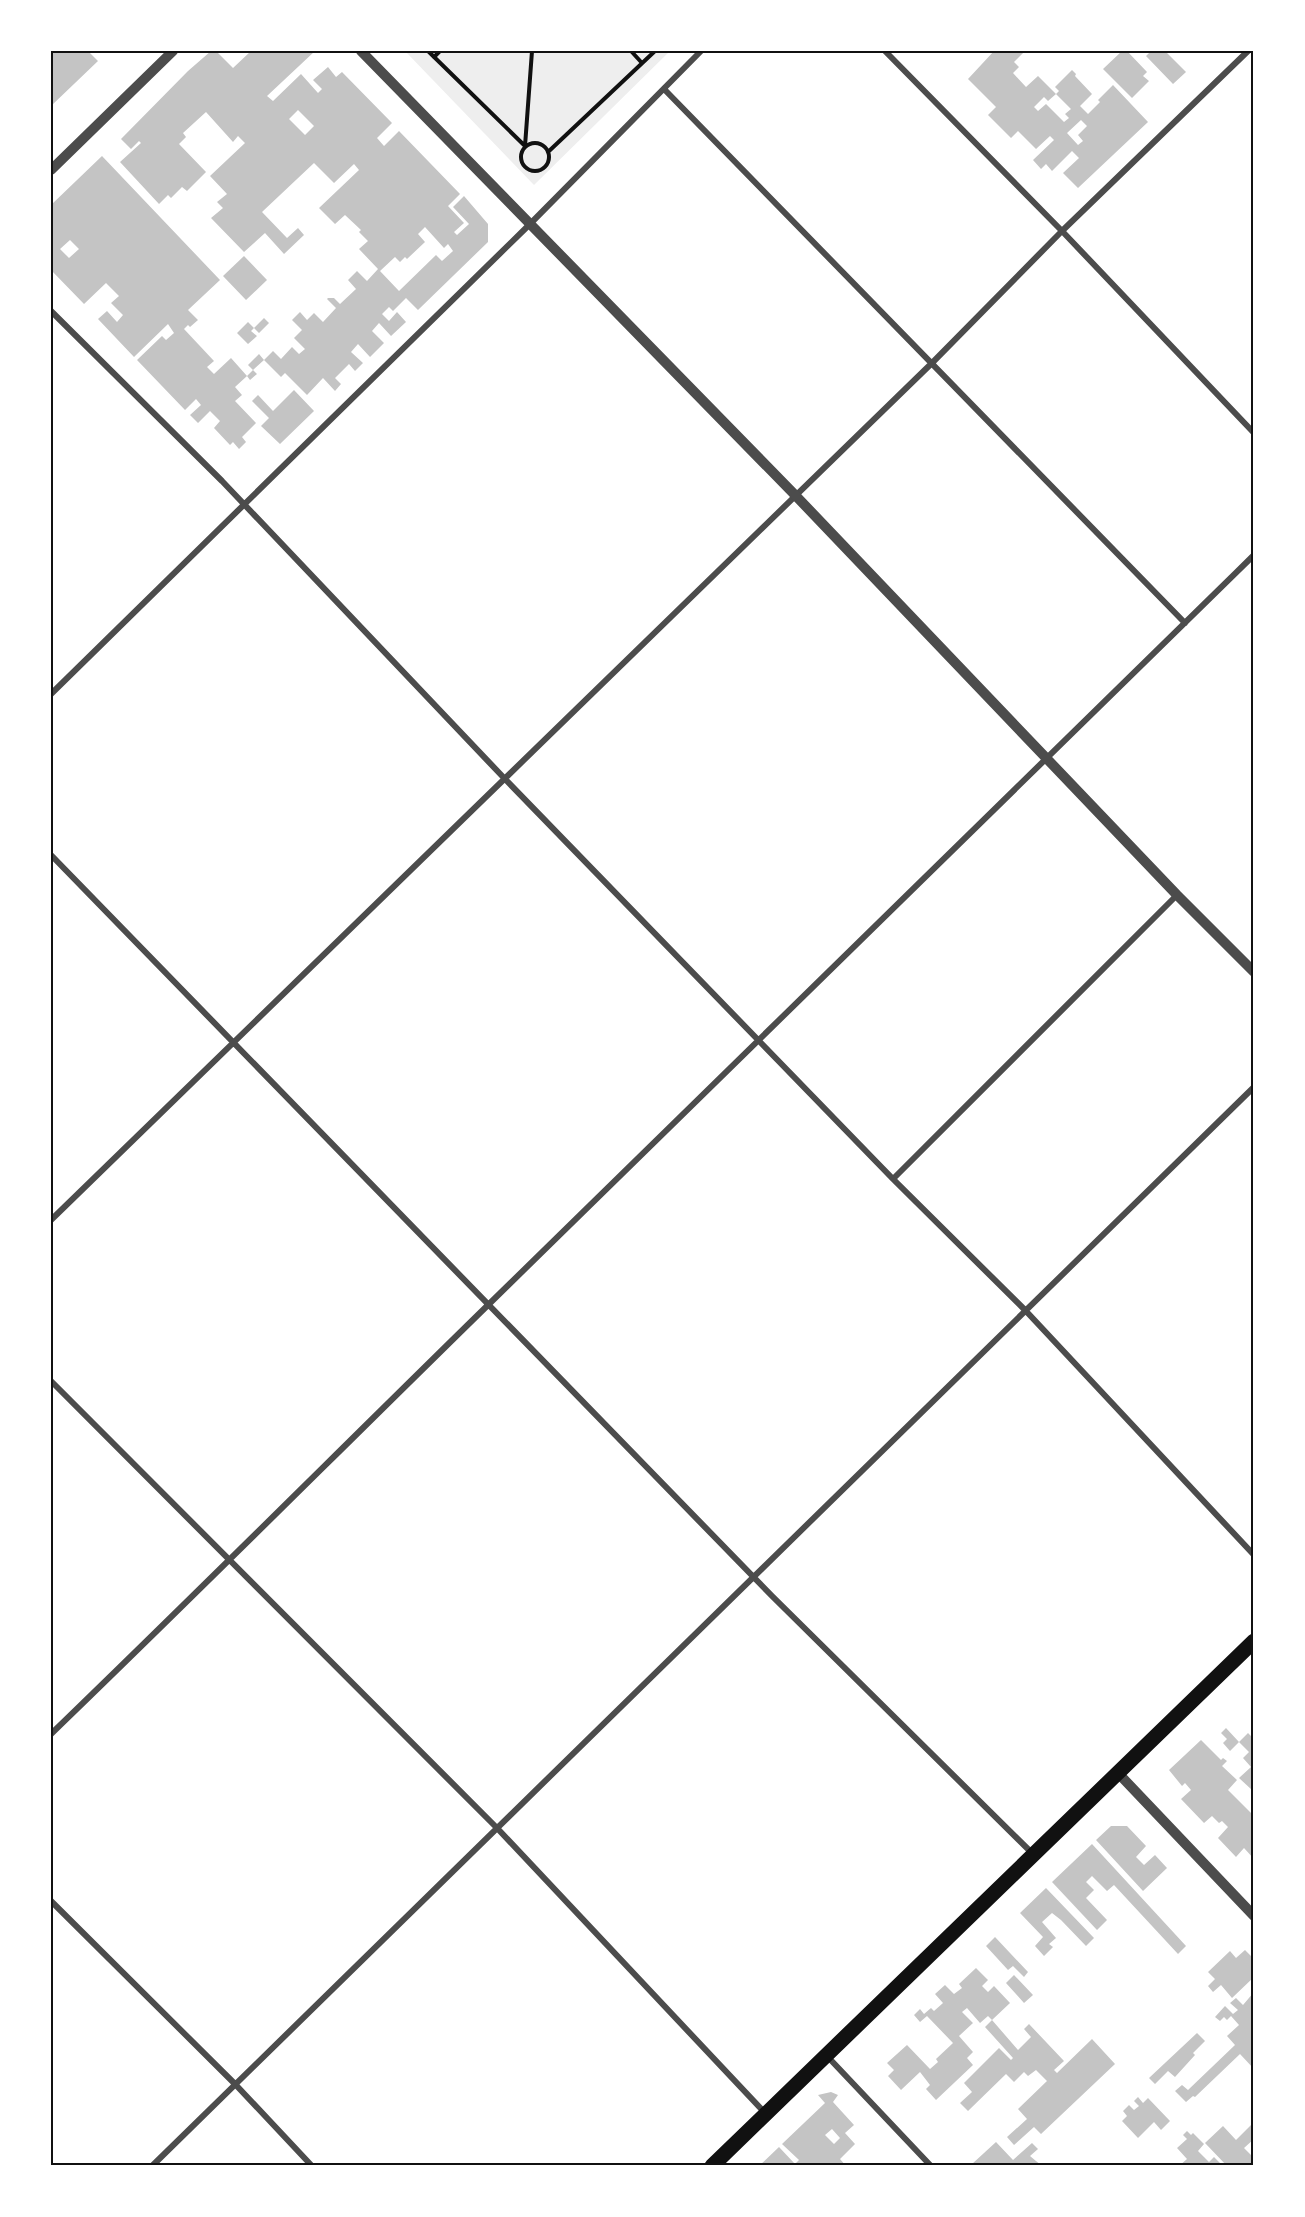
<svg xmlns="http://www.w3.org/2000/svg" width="1305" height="2217" viewBox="0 0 1305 2217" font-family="Manrope,sans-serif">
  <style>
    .green { fill: #eee }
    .building { fill: #c4c4c4; fill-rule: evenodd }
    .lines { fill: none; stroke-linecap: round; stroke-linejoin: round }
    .path { stroke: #111; stroke-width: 4 }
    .minor { stroke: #4c4c4c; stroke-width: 6 }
    .tertiary { stroke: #4c4c4c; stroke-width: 10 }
    .primary { stroke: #111; stroke-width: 15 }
    .neatline { fill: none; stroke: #111; stroke-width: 2 }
  </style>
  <rect width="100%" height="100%" fill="#fff"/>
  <path class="green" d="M 405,51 L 670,51 L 534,185 Z"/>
  <path class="building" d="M 51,51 L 88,51 L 98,61 L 51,106 Z
    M 211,51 L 216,51 L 233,68 L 251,51 L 315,51 L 267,96 L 273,101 L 301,74 L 318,93 L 322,89 L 313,80 L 328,67 L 336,77 L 342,72 L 392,123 L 377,138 L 384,146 L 399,131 L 460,194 L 448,206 L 464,223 L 454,232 L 457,235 L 469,224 L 453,207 L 464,196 L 488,224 L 488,242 L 418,310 L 406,298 L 393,311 L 389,307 L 382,314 L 389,321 L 397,312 L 406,322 L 391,336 L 379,323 L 372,331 L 384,343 L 370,357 L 358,344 L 351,352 L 363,363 L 355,371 L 349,364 L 335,378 L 341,384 L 335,391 L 323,378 L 307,395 L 285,373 L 281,377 L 264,360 L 273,351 L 281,359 L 292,347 L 299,354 L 305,349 L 294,338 L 302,330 L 292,320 L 300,312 L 307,320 L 314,313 L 323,322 L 336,308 L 327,299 L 328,298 L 334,298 L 340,304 L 356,289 L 348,280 L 357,271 L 367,281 L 378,269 L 359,249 L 368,241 L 359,232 L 361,230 L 345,215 L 335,224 L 319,208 L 359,170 L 354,164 L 334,183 L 314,163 L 262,212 L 287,238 L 298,228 L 304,235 L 284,254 L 265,233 L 244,252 L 211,218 L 223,208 L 217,202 L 227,194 L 210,176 L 245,143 L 238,136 L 233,142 L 206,112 L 183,133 L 186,137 L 179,144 L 206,172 L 187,191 L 182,187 L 171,198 L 168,195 L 159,204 L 120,162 L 141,143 L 139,141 L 131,149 L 121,139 L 188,71 ZM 298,110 L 314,126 L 305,135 L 289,119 ZM 425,227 L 444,248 L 448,244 L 453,251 L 442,261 L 436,255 L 399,291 L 380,271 L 395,257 L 400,262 L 405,257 L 407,259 L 425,242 L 418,234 Z
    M 994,51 L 1025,51 L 1014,62 L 1019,67 L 1013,73 L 1026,87 L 1038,76 L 1056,94 L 1059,91 L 1055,87 L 1072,70 L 1076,74 L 1075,76 L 1092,94 L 1080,106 L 1088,114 L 1100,102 L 1098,100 L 1113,85 L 1148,122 L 1078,188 L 1063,173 L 1079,158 L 1072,151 L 1052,171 L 1046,164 L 1041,169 L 1033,160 L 1054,140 L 1050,136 L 1036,149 L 1018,131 L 1011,138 L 988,115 L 996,107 L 968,79 ZM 1056,94 L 1071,109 L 1065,114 L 1069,118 L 1064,122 L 1046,104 L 1038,111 L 1034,107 L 1044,97 L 1048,101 ZM 1081,120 L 1087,126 L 1078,135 L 1083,141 L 1078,145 L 1067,133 Z
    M 1122,51 L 1127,51 L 1147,72 L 1143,76 L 1149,81 L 1132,98 L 1103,69 Z
    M 1151,51 L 1165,51 L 1186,72 L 1173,84 L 1146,56 Z
    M 102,156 L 220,280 L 188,310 L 198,320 L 190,327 L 188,325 L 184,329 L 214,361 L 207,367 L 214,374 L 231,358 L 247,376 L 253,370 L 257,374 L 250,380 L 247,376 L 235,387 L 242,395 L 235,401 L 256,423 L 242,437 L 246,442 L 239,449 L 233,442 L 230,445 L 214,428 L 220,421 L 210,411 L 198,423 L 190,415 L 201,405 L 196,399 L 185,410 L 137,360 L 162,336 L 166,340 L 174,333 L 168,324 L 134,357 L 98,319 L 107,311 L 117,322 L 123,315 L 111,303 L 119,296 L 106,283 L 84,304 L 51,270 L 51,205 ZM 70,240 L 79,249 L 69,258 L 60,249 Z
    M 244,256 L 267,280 L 246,300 L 223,276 Z
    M 264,318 L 269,323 L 259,333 L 254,328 Z
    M 248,322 L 254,328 L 251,331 L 257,336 L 248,344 L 237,333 Z
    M 259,354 L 264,360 L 253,370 L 248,365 Z
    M 294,390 L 314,411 L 280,444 L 261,426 L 269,418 L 252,401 L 258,395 L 273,411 Z
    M 1226,1728 L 1239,1742 L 1230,1751 L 1223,1743 L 1227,1739 L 1221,1733 Z
    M 1248,1733 L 1254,1739 L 1254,1788 L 1252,1790 L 1239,1778 L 1251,1767 L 1243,1758 L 1249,1752 L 1239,1742 Z
    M 1201,1740 L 1221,1760 L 1223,1758 L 1227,1761 L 1222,1766 L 1237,1780 L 1228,1790 L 1254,1816 L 1254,1859 L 1244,1848 L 1236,1857 L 1218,1838 L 1228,1827 L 1222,1821 L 1219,1823 L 1212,1816 L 1204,1823 L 1181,1799 L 1191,1790 L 1185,1783 L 1182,1786 L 1169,1770 Z
    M 1111,1826 L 1127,1826 L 1146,1846 L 1136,1857 L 1144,1865 L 1155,1855 L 1167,1868 L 1143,1891 L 1096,1840 Z
    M 1092,1844 L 1186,1946 L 1178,1954 L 1114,1885 L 1107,1891 L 1092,1876 L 1086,1882 L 1094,1890 L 1086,1898 L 1107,1920 L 1097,1930 L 1052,1882 Z
    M 1046,1888 L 1094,1938 L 1086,1946 L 1061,1920 L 1052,1913 L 1042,1922 L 1056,1938 L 1049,1944 L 1053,1947 L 1044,1956 L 1035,1946 L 1043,1937 L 1020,1913 Z
    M 995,1937 L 1028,1972 L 1024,1977 L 1013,1966 L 1008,1970 L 986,1946 Z
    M 1245,1950 L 1254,1959 L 1254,1977 L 1232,1998 L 1221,1985 L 1213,1992 L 1208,1986 L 1215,1979 L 1208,1972 L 1230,1951 L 1236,1958 Z
    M 976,1968 L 988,1980 L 982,1986 L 988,1992 L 994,1986 L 1010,2003 L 992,2020 L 988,2016 L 980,2023 L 967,2008 L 962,2012 L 973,2023 L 959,2036 L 973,2052 L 967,2058 L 973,2065 L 936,2100 L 926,2089 L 930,2085 L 920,2072 L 901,2090 L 888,2076 L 894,2070 L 887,2063 L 907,2045 L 930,2069 L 938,2062 L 936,2059 L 953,2043 L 927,2016 L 920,2022 L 914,2015 L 920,2009 L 924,2014 L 931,2008 L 934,2011 L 943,2003 L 935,1994 L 945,1985 L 954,1994 L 962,1988 L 959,1984 Z
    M 1014,1975 L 1033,1995 L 1024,2003 L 1006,1983 Z
    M 1254,1992 L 1254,2069 L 1240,2054 L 1195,2097 L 1193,2096 L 1186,2102 L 1175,2091 L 1182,2085 L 1188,2090 L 1235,2045 L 1227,2036 L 1239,2025 L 1231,2016 L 1227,2020 L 1224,2017 L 1220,2021 L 1215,2017 L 1225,2006 L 1233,2014 L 1238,2010 L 1230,2003 L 1236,1998 L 1243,2005 Z
    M 992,2020 L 1018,2050 L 1031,2037 L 1024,2029 L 1029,2024 L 1064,2061 L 1054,2070 L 1057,2073 L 1092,2039 L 1115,2064 L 1041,2134 L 1034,2127 L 1014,2145 L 1007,2137 L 1027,2119 L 1018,2109 L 1047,2081 L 1036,2070 L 1028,2076 L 1024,2072 L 1014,2082 L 1006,2074 L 968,2111 L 960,2103 L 972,2092 L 964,2083 L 999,2048 L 1011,2060 L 1013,2058 L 985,2027 Z
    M 1197,2033 L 1205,2041 L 1193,2053 L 1195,2055 L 1175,2077 L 1168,2071 L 1155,2084 L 1149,2078 Z
    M 831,2092 L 838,2095 L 833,2102 L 854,2125 L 845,2133 L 855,2144 L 840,2159 L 846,2166 L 759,2166 L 779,2147 L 795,2164 L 799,2160 L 782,2144 L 825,2103 L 818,2095 ZM 832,2129 L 840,2138 L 834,2144 L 825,2135 Z
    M 1138,2097 L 1143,2103 L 1148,2098 L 1170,2121 L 1161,2130 L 1154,2122 L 1138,2138 L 1122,2121 L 1127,2116 L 1123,2111 L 1129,2105 L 1134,2110 L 1139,2106 L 1134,2101 Z
    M 1251,2125 L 1254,2129 L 1254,2139 L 1244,2148 L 1254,2158 L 1251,2163 L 1254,2166 L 1227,2166 L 1205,2143 L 1223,2126 L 1236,2140 Z
    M 1187,2131 L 1191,2135 L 1193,2133 L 1204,2144 L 1198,2151 L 1209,2162 L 1214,2157 L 1223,2166 L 1179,2166 L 1187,2159 L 1177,2148 L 1187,2139 L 1183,2135 Z
    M 996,2142 L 1013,2160 L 1032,2143 L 1038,2149 L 1030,2156 L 1042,2166 L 974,2166 L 972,2164 Z"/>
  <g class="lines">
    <path class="path" d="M 428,51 L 525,146
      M 526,51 L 542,51
      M 631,51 L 642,63
      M 434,57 L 440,51
      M521 157a14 14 0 1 1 28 0a14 14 0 1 1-28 0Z
      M 525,146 L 532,51
      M 548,152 L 655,51"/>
    <path class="minor" d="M 885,51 L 1062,231 L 1254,433
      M 664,89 L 1185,623
      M 51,311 L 222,481 L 505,779 L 893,1179 L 1025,1310 L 1254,1555
      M 51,694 L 529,225 L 701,51
      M 51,855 L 772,1596 L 1033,1854
      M 893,1179 L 1177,895
      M 51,1220 L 932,363 L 1062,231 L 1248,51
      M 51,1381 L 497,1828 L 765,2113
      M 51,1734 C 197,1593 341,1449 486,1307 C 742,1057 999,807 1254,555
      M 51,1901 L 235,2084 L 312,2166
      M 827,2056 L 931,2166
      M 152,2166 L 1254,1087"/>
    <path class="tertiary" d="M 361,51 L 796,496 L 1177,895 L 1254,972
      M 51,170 L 173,51
      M 1118,1773 L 1254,1916"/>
    <path class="primary" d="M 712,2166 L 1254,1641"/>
  </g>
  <rect width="1305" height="2217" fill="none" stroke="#ffffff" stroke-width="105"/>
  <rect x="52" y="52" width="1200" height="2112" class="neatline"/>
</svg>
